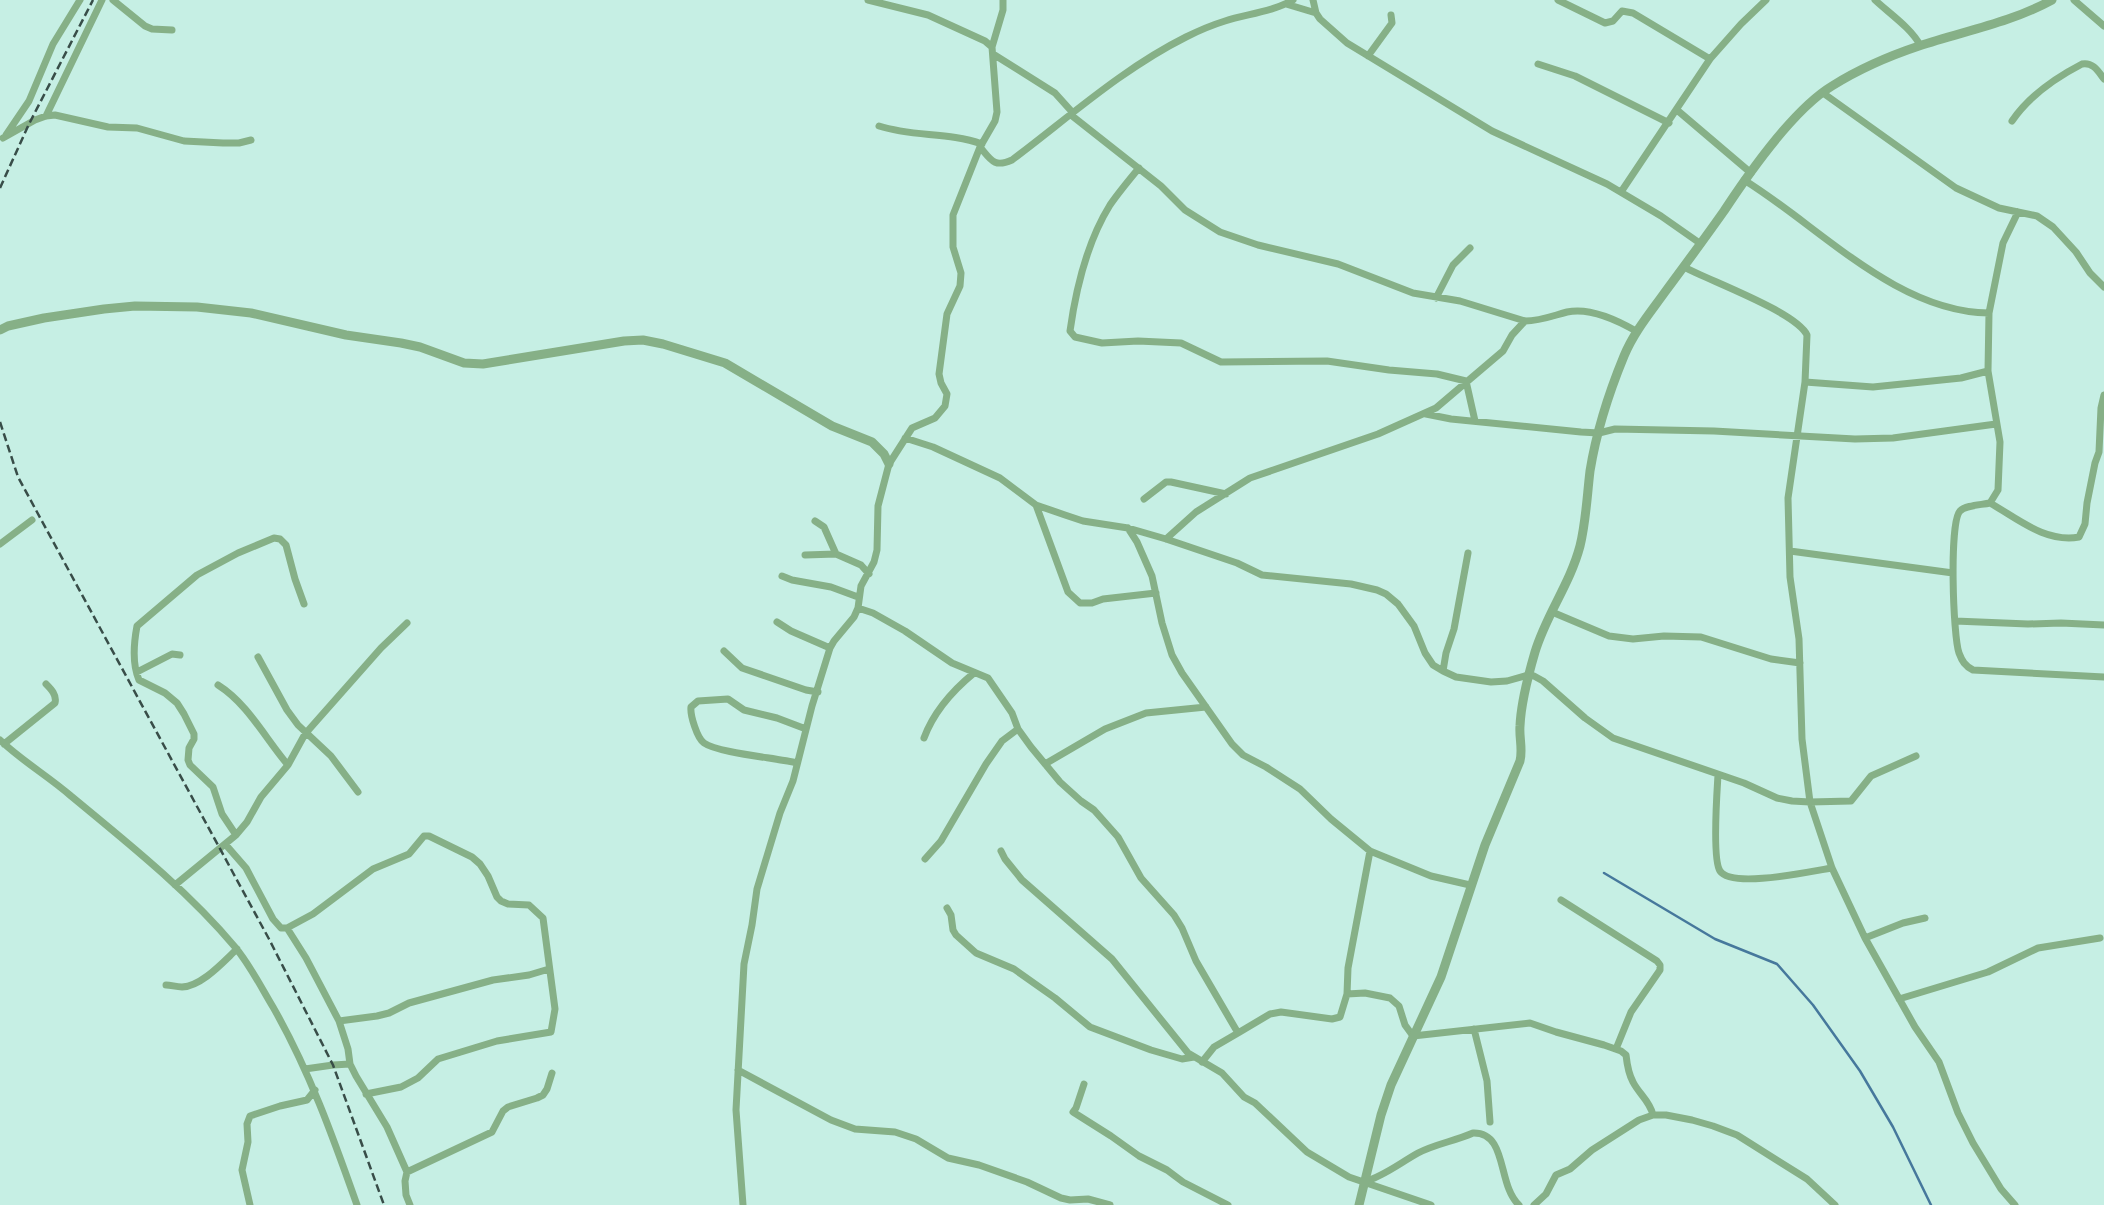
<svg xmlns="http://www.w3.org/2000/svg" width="2104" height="1205" viewBox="0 0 2104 1205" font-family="'Golos Text',sans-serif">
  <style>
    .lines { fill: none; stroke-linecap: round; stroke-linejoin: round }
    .stream { stroke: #46789c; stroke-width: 2.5 }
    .minor { stroke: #86b087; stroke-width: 7 }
    .tertiary { stroke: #86b087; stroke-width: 9 }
    .rail { stroke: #384d48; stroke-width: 2.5; stroke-dasharray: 8 4; stroke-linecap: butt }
  </style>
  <rect width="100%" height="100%" fill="#c6efe4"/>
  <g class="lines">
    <path class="stream" d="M 1604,873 L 1715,939 L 1777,964 L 1813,1005 L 1860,1071 L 1893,1127 L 1931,1205"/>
    <path class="minor" d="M 113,0 L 145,26 L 152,29 L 172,30
      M 1313,0 L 1316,13 L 1320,19 L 1347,43 L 1492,131 L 1607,184 L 1661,216 L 1701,244
      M 1558,0 L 1605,23 L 1613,21 L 1622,11 L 1633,13 L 1710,59 L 1621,192
      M 1875,0 C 1890,14 1911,28 1920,45
      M 2074,0 L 2104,26
      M 1286,4 L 1316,13
      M 992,47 L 1003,10 L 1003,0
      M 993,54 L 1055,93 L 1073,113
      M 1368,56 L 1392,23 L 1391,15
      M 1710,59 L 1741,24 L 1766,0
      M 1538,64 L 1575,76 L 1669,123
      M 1823,93 L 1956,188 L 1999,208 L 2037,216 L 2053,227 L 2076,252 L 2090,273 L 2104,287
      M 1677,110 L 1751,173
      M 1071,115 L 1161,186 L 1185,210 L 1220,232 L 1258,245 L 1338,264 L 1413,293 L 1460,301 L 1525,321 C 1540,321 1552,316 1567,312 C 1590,307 1617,320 1636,331
      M 46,116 L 102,0
      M 2012,121 C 2029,96 2055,78 2082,64 C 2093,62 2098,71 2104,79
      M 879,126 C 913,137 948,132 982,144
      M 6,135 L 29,101 L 53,44 L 80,0
      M 3,138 L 35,120 L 46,116 L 55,115 L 108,127 L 137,128 L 184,141 L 223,143 L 239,143 L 251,140
      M 980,147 C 991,160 994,168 1012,160 C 1068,118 1122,69 1186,37 C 1198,31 1212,25 1225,21 C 1247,14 1272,12 1293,0
      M 1139,168 C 1129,180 1119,192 1110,205 C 1087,242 1076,288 1070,331 L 1075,337 L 1102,343 L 1138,341 L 1181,343 L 1221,362 L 1327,361 L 1389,370 L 1437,374 L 1466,381
      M 1744,180 C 1819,226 1896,312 1989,313
      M 2018,212 L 2003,243 L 1989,313 L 1988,371 L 2000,442 L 1998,490 L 1990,503 C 1981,505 1966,505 1960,511 C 1949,522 1953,636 1959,653 C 1962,661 1965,666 1973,670 L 2104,677
      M 1684,267 C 1710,281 1796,312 1807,335 L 1805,382 L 1788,498 L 1790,577 L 1799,639 L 1802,739 L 1810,802 L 1832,868 L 1865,938 L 1915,1027 L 1939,1062 L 1958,1113 L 1973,1143 L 2001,1189 L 2015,1205
      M 1436,298 L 1453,265 L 1470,248
      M 1466,381 L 1475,421
      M 1805,382 L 1873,387 L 1961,378 L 1988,371
      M 1426,414 L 1451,419 L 1581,432 L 1599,433 L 1615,429 L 1714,431 L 1855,439 L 1893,438 L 1996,424
      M 905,438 L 933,447 L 1000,478 L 1036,505 L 1065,515 L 1083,521 L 1128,528 L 1166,539 L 1237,563 L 1262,575 L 1351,584 L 1377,590 L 1386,594 L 1398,604 L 1414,626 L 1425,653 L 1433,665 L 1443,671 L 1456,677 L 1491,682 L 1507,681 L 1528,675 L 1534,676 L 1543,681 L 1585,718 L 1613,738 L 1744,783 L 1777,798 L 1792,801 L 1810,802 L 1851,801 L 1871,776 L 1916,756
      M 1144,499 L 1166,482 L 1171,482 L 1226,494
      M 1990,503 C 2017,518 2045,543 2079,537 L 2085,524 L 2087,503 L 2095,463 L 2099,452 L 2101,408 L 2104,395
      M 1036,505 L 1068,592 L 1080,603 L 1092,603 L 1103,599 L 1156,593
      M 815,521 L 824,527 L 836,554 L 861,565 L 869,574
      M 1128,528 L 1137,542 L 1152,576 L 1162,623 L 1172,655 L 1182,673 L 1232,744 L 1243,755 L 1266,767 L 1300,789 L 1331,819 L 1370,851 L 1431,876 L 1470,885
      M 1166,539 L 1196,512 L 1250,478 L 1378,434 L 1436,408 L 1503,351 L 1512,335 L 1525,321
      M 0,544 L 32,520
      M 1790,551 L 1953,573
      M 805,555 L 836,554
      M 782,576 L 792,580 L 831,587 L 858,597
      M 858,608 L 873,613 L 905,631 L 952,663 L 988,678 L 1012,713 L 1018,729 L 1031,747 L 1060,782 L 1081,801 L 1094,810 L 1118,837 L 1141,878 L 1174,915 L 1182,928 L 1196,961 L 1238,1033 L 1214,1047 L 1202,1062
      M 1552,612 L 1609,636 L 1633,639 L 1664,636 L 1701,637 L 1771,659 L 1800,663
      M 1955,621 L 2028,624 L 2061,623 L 2104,625
      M 777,622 L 791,631 L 830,648
      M 724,651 L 742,668 L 806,690 L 818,692
      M 258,657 L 287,710 L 298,725 L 331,756 L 358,792
      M 1443,671 L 1446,653 L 1454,629 L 1468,553
      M 137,672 L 172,654 L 180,655
      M 218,685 C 248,704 265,738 288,765
      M 924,738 C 934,711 952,691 974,673
      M 0,740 C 22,761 48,776 71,796 C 128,843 187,890 235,947 C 250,965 261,987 273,1007 C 309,1070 333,1137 357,1205
      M 4,744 L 55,703 C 57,695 51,689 46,684
      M 797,763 C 777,758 718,753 704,743 C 697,738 690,715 691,707 L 698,701 L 728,699 L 744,710 L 777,718 L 806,729
      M 1045,764 L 1105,729 L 1146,713 L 1206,707
      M 1718,775 C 1717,792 1712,859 1720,871 C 1732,889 1812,871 1832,868
      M 236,835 L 222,814 L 213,787 L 190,765 L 188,760 L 189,748 L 194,739 L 194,734 L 184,714 L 177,703 L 165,693 L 139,680 C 132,664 134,642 137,626 L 197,575 L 238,553 L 274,538 L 280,539 L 286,545 L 295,579 L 304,604
      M 226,845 L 246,868 L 273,919 L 281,928 L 287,928 L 313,914 L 373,869 L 409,854 L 424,836 L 429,836 L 472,857 L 480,864 L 488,876 L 497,897 L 501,901 L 508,904 L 529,905 L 543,918 L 555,1009 L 551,1032 L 497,1041 L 438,1059 L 418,1078 L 401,1087 L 366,1094
      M 1001,851 L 1005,859 L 1022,880 L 1112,959 L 1188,1053 L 1222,1073 L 1244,1097 L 1255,1103 L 1307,1152 L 1349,1177 L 1431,1205
      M 1370,851 L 1348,968 L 1347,994 L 1365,993 L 1390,998 L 1399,1006 L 1405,1025 L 1413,1036 L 1530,1023 L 1556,1032 L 1604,1045 L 1621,1051 L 1626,1055 C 1627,1064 1628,1073 1633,1082 C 1639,1094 1650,1101 1653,1115
      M 925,859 L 941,841 L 986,764 L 1002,741 L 1018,729
      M 175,885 L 236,835 L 247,822 L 261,797 L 288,765 L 305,734 L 381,648 L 407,623
      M 1561,900 L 1657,961 L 1660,965 L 1660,970 L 1631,1012 L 1616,1049
      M 947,908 L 951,915 L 953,930 L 956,935 L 976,953 L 1014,969 L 1055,998 L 1090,1027 L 1151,1050 L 1182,1059 L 1194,1057
      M 287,928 L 306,958 L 339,1021 L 348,1049 L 350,1064 L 356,1076 L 387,1127 L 407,1172 L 405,1181 L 406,1195 L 410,1205
      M 1865,938 L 1903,923 L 1925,918
      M 166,985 C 171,985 176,987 182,987 C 202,986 223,962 237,949
      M 1899,999 L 1988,972 L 2038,948 L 2100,938
      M 339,1021 L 377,1016 L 389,1013 L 409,1003 L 493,980 L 529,975 L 549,969
      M 1474,1029 L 1487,1081 L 1490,1122
      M 1238,1033 L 1270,1014 L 1281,1012 L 1332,1019 L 1340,1017 L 1347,994
      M 305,1069 L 333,1065 L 350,1064
      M 738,1070 L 831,1120 L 855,1129 L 895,1132 L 916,1139 L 948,1158 L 979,1165 L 1027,1182 L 1061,1198 L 1070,1200 L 1088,1199 L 1110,1205
      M 1084,1084 L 1076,1108 L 1073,1112 L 1111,1136 L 1139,1156 L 1167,1170 L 1183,1182 L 1228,1205
      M 407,1172 L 492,1132 L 503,1111 L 508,1107 L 537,1098 L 543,1095 L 547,1089 L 552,1073
      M 1364,1182 C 1384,1176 1400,1163 1418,1153 C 1435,1144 1455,1141 1473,1133 C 1508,1132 1497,1185 1519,1205
      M 250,1205 L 242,1170 L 248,1142 L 247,1124 L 250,1116 L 280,1106 L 307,1100 L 315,1090
      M 743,1205 L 736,1110 L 744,964 L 752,925 L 757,889 L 780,813 L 793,781 L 812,706 L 830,648 L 834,641 L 854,617 L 858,608 L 861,586 L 874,562 L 877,550 L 878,506 L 889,464 L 912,428 L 935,418 L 945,406 L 947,394 L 941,383 L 939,374 L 947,314 L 960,286 L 961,273 L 953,247 L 953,215 L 980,147 L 995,121 L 997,112 L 992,47 L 985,41 L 928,15 L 868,0
      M 1534,1205 L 1546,1194 L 1556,1175 L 1570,1169 L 1592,1150 L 1639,1120 L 1653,1115 L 1666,1115 L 1692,1120 L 1713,1126 L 1737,1135 L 1807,1179 L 1835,1205"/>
    <path class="tertiary" d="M 0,330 L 8,326 L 44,318 L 104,309 L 135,306 L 197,307 L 251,313 L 346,335 L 401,343 L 420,347 L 464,363 L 483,364 L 624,341 L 643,340 L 663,344 L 725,363 L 832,426 L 872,442 L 884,454 L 889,464
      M 1359,1205 L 1381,1115 L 1391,1085 L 1441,977 L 1485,845 L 1520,761 C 1523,749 1519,738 1520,726 C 1521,702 1528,676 1535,652 C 1546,615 1570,584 1580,546 C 1586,522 1587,496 1590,471 C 1596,434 1610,390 1624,356 C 1634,332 1650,313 1665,292 C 1685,265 1705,238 1724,211 C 1749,173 1794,109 1832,86 C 1859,69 1889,56 1919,46 C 1964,31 2010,23 2052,0"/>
    <path class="rail" d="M 0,188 L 29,124 L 93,0
      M 0,422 L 18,477 L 269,939 L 333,1065 L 384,1205"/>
  </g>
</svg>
